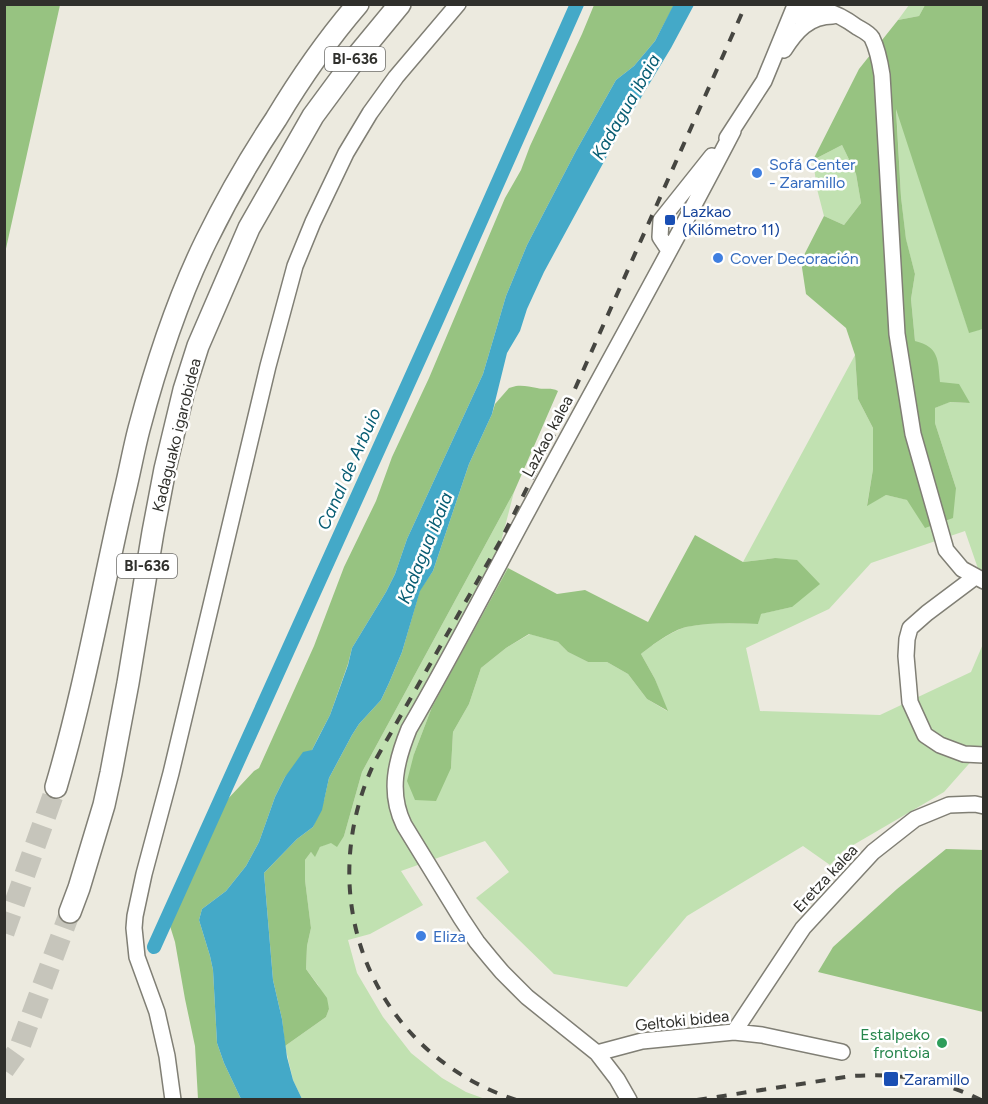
<svg xmlns="http://www.w3.org/2000/svg" width="988" height="1104" viewBox="0 0 988 1104" font-family="Figtree,sans-serif">
  <style>
    .green { fill: #c1e1b1 }
    .forest { fill: #97c381 }
    .water { fill: #44a9c8 }
    .lines { fill: none; stroke-linecap: round; stroke-linejoin: round }
    .canal { stroke: #44a9c8; stroke-width: 14 }
    .highway-tunnel { stroke: #c6c5bb; stroke-width: 21; stroke-dasharray: 21 10; stroke-linecap: butt }
    .minor-casing { stroke: #807f75; stroke-width: 18 }
    .highway-casing { stroke: #807f75; stroke-width: 24 }
    .minor { stroke: #fff; stroke-width: 15 }
    .highway { stroke: #fff; stroke-width: 21 }
    .rail { stroke: #464641; stroke-width: 4; stroke-dasharray: 10 10; stroke-linecap: butt }
    .shop-dot { fill: #3f7fe0; stroke: #fff; stroke-width: 2 }
    .transit-dot { fill: #1a4fb4; stroke: #fff; stroke-width: 2 }
    .leisure-dot { fill: #2e9e5b; stroke: #fff; stroke-width: 2 }
    .labels { text-anchor: middle; stroke-width: 5; stroke-linejoin: round; paint-order: stroke }
    .shield { fill: #fff; stroke: #6e6e6b; stroke-width: 1.5 }
    .shield-label { font-size: 15px; font-weight: bold; fill: #30302c }
    .shop-label { font-size: 16px; fill: #366cbe; stroke: #fff; text-anchor: start }
    .transit-label { font-size: 16px; fill: #164399; stroke: #fff; text-anchor: start }
    .street-label { font-size: 16px; fill: #30302c; stroke: #fff }
    .leisure-label { font-size: 16px; fill: #27864d; stroke: #fff; text-anchor: end }
    .water-label { font-size: 18px; font-style: italic; fill: #085d73; stroke: #fff }
  </style>
  <rect width="100%" height="100%" fill="#eceadf"/>
  <path class="green" d="M 909,5 L 925,5 L 919,16 L 898,20 Z
    M 896,106 L 969,332 L 983,329 L 983,583 L 965,531 L 871,563 L 829,609 L 746,648 L 760,711 L 880,715 L 971,672 L 983,644 L 983,748 L 944,792 L 843,851 L 830,865 L 803,846 L 687,916 L 627,987 L 554,974 L 476,898 L 509,872 L 485,841 L 401,871 L 423,905 L 370,934 L 348,940 L 357,973 L 383,1017 L 411,1053 L 442,1078 L 466,1092 L 485,1099 L 302,1099 L 293,1080 L 285,1046 L 326,1017 L 329,1009 L 318,985 L 306,969 L 307,946 L 311,928 L 305,880 L 305,860 L 311,852 L 315,856 L 320,847 L 344,836 L 362,772 L 514,492 L 496,561 L 508,568 L 432,707 L 414,754 L 451,768 L 453,732 L 469,704 L 481,668 L 506,648 L 530,634 L 558,642 L 568,652 L 588,662 L 607,662 L 628,674 L 647,699 L 667,711 L 655,679 L 641,654 C 652,645 672,631 686,627 C 708,622 736,623 758,624 L 760,614 L 792,607 L 775,558 L 743,562 L 855,355 L 858,399 L 873,428 L 873,469 L 867,505 L 886,495 L 908,500 L 956,488 L 935,423 L 935,408 L 949,402 L 970,403 L 940,382 L 915,341 L 911,299 L 915,274 L 906,240 L 901,197 Z
    M 842,145 L 856,174 L 861,203 L 844,225 L 824,216 L 817,189 L 813,160 Z"/>
  <path class="forest" d="M 5,4 L 60,5 L 5,253 L 4,5 Z
    M 594,5 L 674,5 L 655,41 L 634,66 L 616,80 L 576,151 L 527,245 L 506,296 L 483,374 L 407,539 L 395,574 L 386,592 L 352,648 L 348,664 L 330,715 L 318,738 L 312,750 L 285,777 L 275,797 L 259,842 L 246,866 L 226,891 L 202,909 L 199,920 L 210,956 L 213,970 L 217,1043 L 224,1063 L 241,1099 L 198,1099 L 195,1046 L 185,999 L 175,942 L 170,926 L 225,802 L 254,771 L 259,768 L 314,646 L 344,567 L 376,501 L 392,457 L 429,378 L 505,198 L 521,170 L 530,146 L 582,34 Z
    M 925,5 L 983,5 L 983,329 L 969,333 L 896,109 L 901,197 L 906,239 L 915,274 L 911,299 L 915,341 C 939,347 938,359 940,382 L 959,384 L 970,403 L 950,402 L 935,408 L 935,423 L 956,488 L 953,518 L 925,528 L 907,500 L 886,495 L 867,506 L 873,469 L 873,428 L 858,399 L 855,355 L 846,328 L 806,294 L 801,261 L 824,216 L 844,225 L 861,203 L 856,174 L 842,145 L 813,160 L 859,69 L 898,20 L 919,16 Z
    M 516,386 C 524,385 530,387 537,388 C 546,390 551,387 558,391 L 514,492 L 362,772 L 344,836 L 337,847 L 331,843 L 320,847 L 315,857 L 311,852 L 305,860 L 305,880 L 311,928 L 307,946 L 306,969 L 327,998 L 329,1009 L 326,1017 L 285,1046 L 282,1019 L 273,980 L 264,873 L 297,839 L 313,827 L 324,800 L 329,778 L 352,735 L 359,724 L 381,700 L 389,683 L 402,652 L 420,590 L 433,571 L 469,464 L 492,414 L 495,404 L 509,388 Z
    M 695,535 L 743,562 L 775,558 L 797,560 L 820,584 L 792,607 L 761,614 L 758,624 C 735,623 710,622 686,627 C 673,630 652,645 641,654 L 655,679 L 668,711 L 647,699 L 628,674 L 607,662 L 588,662 L 568,652 L 558,642 L 529,634 L 506,648 L 481,668 L 469,704 L 453,732 L 451,768 L 436,801 L 415,800 L 407,781 L 414,754 L 432,707 L 508,568 L 557,594 L 585,590 L 648,622 Z
    M 946,849 L 983,850 L 983,1012 L 818,972 L 833,947 L 897,889 Z"/>
  <path class="water" d="M 674,4 L 694,5 L 671,48 L 619,134 L 544,272 L 527,309 L 520,331 L 507,353 L 492,414 L 469,464 L 433,571 L 420,591 L 402,652 L 389,683 L 381,700 L 359,724 L 352,735 L 329,778 L 322,810 L 313,827 L 297,839 L 264,873 L 273,980 L 282,1019 L 287,1057 L 293,1080 L 302,1099 L 241,1099 L 224,1063 L 217,1043 L 213,970 L 210,956 L 199,920 L 202,909 L 226,891 L 246,866 L 259,842 L 275,797 L 285,777 L 303,752 L 312,750 L 330,715 L 348,665 L 352,648 L 386,592 L 395,574 L 407,539 L 483,374 L 506,296 L 527,245 L 576,151 L 616,80 L 634,66 L 655,41 Z"/>
  <g class="lines">
    <path class="canal" d="M 154,947 L 436,322 L 577,4"/>
    <path class="highway-tunnel" d="M 4,933 L 56,787
      M 4,1070 L 19,1049 L 70,912"/>
    <g class="minor-casing">
      <path id="minor" d="M 791,17 C 817,4 835,11 857,27 C 862,30 869,33 872,38 C 878,50 880,62 882,75 L 897,334 L 913,434 L 946,550 L 962,569 L 984,581
        M 784,50 C 796,31 809,16 833,16
        M 727,138 L 764,81 L 794,8
        M 670,249 L 666,246 L 660,237 L 661,220 L 712,156
        M 975,577 L 927,613 L 910,628 L 907,639 L 906,656 L 910,702 L 925,735 L 940,745 L 964,754 L 984,755
        M 734,1032 L 803,928 L 873,852 L 915,819 L 949,805 L 975,804 L 984,806
        M 597,1053 L 642,1041 L 734,1032 L 762,1035 L 842,1052
        M 173,1100 L 167,1056 L 157,1012 L 137,957 L 134,928 L 135,916 L 144,874 L 171,773 L 268,366 L 295,266 L 313,222 L 346,153 L 370,113 L 396,77 L 458,4
        M 629,1100 L 617,1079 L 597,1053 L 527,997 L 502,972 L 491,959 L 477,942 L 461,918 L 404,825 C 388,792 396,761 409,729 C 450,659 487,586 526,514 C 595,386 666,260 733,131"/>
    </g>
    <g class="highway-casing">
      <path id="highway" d="M 56,787 C 84,692 101,595 123,499 C 129,476 133,452 139,429 C 156,365 177,300 206,241 C 227,198 250,158 276,119 C 300,79 327,40 358,4
        M 70,912 L 79,888 L 104,805 L 111,773 L 128,683 L 153,532 L 165,469 L 184,390 L 198,346 L 249,228 L 313,116 L 358,55 L 400,4"/>
    </g>
    <use href="#minor" class="minor"/>
    <use href="#highway" class="highway"/>
    <path class="rail" d="M 516,1100 C 370,1052 310,895 376,759 L 502,538 L 562,418 L 746,4
      M 697,1100 L 852,1076 C 897,1073 940,1079 981,1100"/>
  </g>
  <g class="shop-dot">
    <circle cx="757" cy="173" r="6"/>
    <circle cx="718" cy="258" r="6"/>
    <circle cx="421" cy="936" r="6"/>
  </g>
  <g class="transit-dot">
    <rect x="664" y="214" width="12" height="12" rx="3"/>
    <rect x="883" y="1071" width="16" height="16" rx="3"/>
  </g>
  <circle class="leisure-dot" cx="942" cy="1043" r="6"/>
  <g class="labels">
    <g class="shield">
      <rect x="325" y="47" width="60" height="24" rx="4.5"/>
      <rect x="117" y="554" width="60" height="24" rx="4.5"/>
    </g>
    <g class="shield-label">
      <text x="355" y="64">BI-636</text>
      <text x="147" y="571">BI-636</text>
    </g>
    <g class="shop-label">
      <text x="769" y="170">Sofá Center<tspan x="769" dy="18">- Zaramillo</tspan></text>
      <text x="730" y="264">Cover Decoración</text>
      <text x="433" y="942">Eliza</text>
    </g>
    <g class="transit-label">
      <text x="682" y="217">Lazkao<tspan x="682" dy="18">(Kilómetro 11)</tspan></text>
      <text x="904" y="1085">Zaramillo</text>
    </g>
    <g class="street-label">
      <text transform="translate(176 435) rotate(-76)" y="6">Kadaguako igarobidea</text>
      <text transform="translate(547 436) rotate(-62)" y="6">Lazkao kalea</text>
      <text transform="translate(825 878) rotate(-47)" y="6">Eretza kalea</text>
      <text transform="translate(682 1020) rotate(-6)" y="6">Geltoki bidea</text>
    </g>
    <g class="leisure-label">
      <text x="930" y="1040">Estalpeko<tspan x="930" dy="18">frontoia</tspan></text>
    </g>
    <g class="water-label">
      <text transform="translate(626 107) rotate(-60)" y="6">Kadagua ibaia</text>
      <text transform="translate(349 469) rotate(-66)" y="6">Canal de Arbuio</text>
      <text transform="translate(425 548) rotate(-68)" y="6">Kadagua ibaia</text>
    </g>
  </g>
  <rect width="988" height="1104" fill="none" stroke="#30302c" stroke-width="12"/>
</svg>
